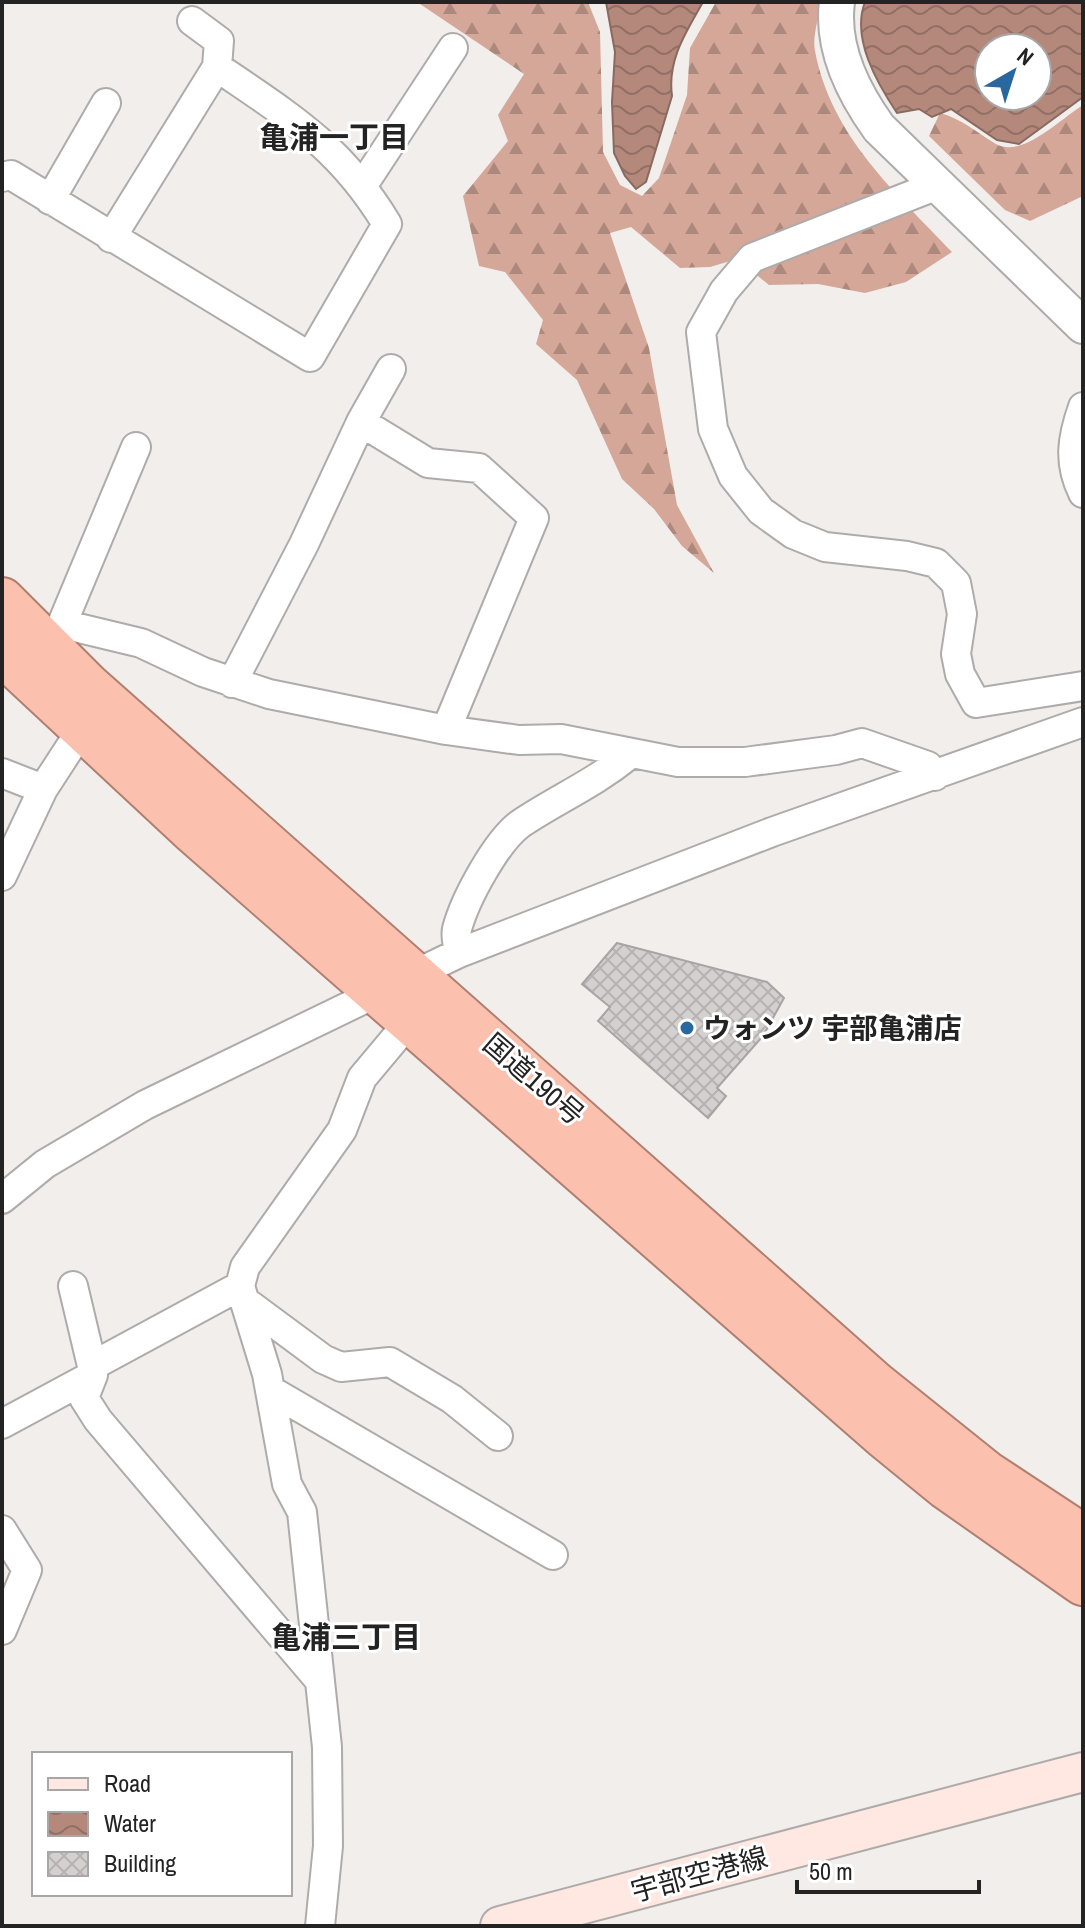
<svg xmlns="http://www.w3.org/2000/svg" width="1085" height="1928" viewBox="0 0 1085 1928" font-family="'Archivo Narrow','Noto Sans JP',sans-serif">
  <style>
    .forest { fill: url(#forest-firs) }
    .water { fill: url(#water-waves); stroke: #896a60; stroke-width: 2; fill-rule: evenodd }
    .building { fill: url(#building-cross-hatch); stroke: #a7a4a3; stroke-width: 2 }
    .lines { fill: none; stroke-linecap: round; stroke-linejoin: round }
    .minor-casing { stroke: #afabaa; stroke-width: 32 }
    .tertiary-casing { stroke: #afabaa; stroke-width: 38 }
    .secondary-casing { stroke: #afabaa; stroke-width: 42 }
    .trunk-casing { stroke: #b07f70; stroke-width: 48 }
    .minor { stroke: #fff; stroke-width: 28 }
    .tertiary { stroke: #fff; stroke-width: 34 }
    .secondary { stroke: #fee8e1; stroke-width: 38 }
    .trunk { stroke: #fcc0ae; stroke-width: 44 }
    .poi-dot { fill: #29689e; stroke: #fff; stroke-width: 3 }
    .labels { text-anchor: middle; stroke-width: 6; stroke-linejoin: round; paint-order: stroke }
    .poi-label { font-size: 28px; font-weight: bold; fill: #242323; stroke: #fff; text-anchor: start }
    .street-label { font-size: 28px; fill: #242323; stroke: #fff }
    .neighbourhood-label { font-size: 30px; font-weight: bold; fill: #242323; stroke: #fff }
  </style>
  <defs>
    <pattern id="forest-firs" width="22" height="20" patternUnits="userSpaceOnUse" patternTransform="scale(2)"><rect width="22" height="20" fill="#d5a798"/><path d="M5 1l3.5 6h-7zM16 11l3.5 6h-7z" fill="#ad887c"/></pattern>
    <pattern id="water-waves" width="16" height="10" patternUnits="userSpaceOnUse" patternTransform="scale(2)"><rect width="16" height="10" fill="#b4887a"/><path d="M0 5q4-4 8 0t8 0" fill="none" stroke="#926f64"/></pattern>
    <pattern id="building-cross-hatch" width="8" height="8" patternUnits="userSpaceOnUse" patternTransform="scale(2)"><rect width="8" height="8" fill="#d4d0cf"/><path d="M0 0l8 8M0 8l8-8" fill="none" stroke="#b6b2b1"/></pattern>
  </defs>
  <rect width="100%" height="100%" fill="#f1eeec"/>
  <path class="forest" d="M 417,2 L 588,2 L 600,32 L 603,152 L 620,185 L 642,196 L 659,178 L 687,95 L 690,48 L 716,2 L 822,2 C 819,16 812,37 815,51 C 831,136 895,192 952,252 L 906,282 L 865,293 L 818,284 L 769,285 L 737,259 L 710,267 L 680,268 L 631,227 L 610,233 L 649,348 L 677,505 L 714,573 L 682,546 L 654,509 L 622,479 L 577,380 L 536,344 L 543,320 L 505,272 L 479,266 L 463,196 L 508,141 L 498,115 L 524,74 Z
    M 1083,105 L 1083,196 L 1030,221 L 1005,210 L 929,136 L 940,113 C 962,119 976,132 996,144 C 1022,159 1060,119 1083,105 Z"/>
  <path class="water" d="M 606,2 L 703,2 C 686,32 667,60 672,96 L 646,182 L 636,189 L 625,176 L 614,153 L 612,102 L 615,52 Z
    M 865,2 L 1083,2 L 1083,97 L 1019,144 L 997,140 L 951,109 L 932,117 L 919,109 L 897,113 C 877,83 851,38 865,2 ZM 989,48 L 1037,48 L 1037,96 L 989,96 Z"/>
  <path class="building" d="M 617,943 L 767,982 L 784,998 L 763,1036 L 717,1088 L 726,1096 L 708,1118 L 598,1021 L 610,1007 L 582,984 Z"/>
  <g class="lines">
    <g class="minor-casing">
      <path id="minor" d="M 192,21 L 219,41 L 217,67
        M 2,177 L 11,175 L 310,357 L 387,224 C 340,146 290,117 217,67 L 111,238
        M 363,185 L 453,48
        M 935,186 L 752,258 L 724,291 L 701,332 L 713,429 L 733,476 L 761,511 L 793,534 L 825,547 L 907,556 L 936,563 L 956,583 L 962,614 L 956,654 L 960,674 L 976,703 L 1083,686
        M 50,200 L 106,103
        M 1083,407 C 1072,438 1068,463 1083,493
        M 361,422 L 428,463 L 479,468 L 534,518 L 446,730
        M 62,624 L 136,447
        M 44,645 L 62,624 L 141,643 L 203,672 L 269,694 L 446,730 L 519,740 L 561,739 L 678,762 L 745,762 L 836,750 L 862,743 L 928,766 L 935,776
        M 232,683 L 304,544 L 361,422 L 391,369
        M 2,773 L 43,789
        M 2,876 L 43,789 L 82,729
        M 459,953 C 458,945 455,936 457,929 C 465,899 496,842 520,824 C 557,799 592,785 629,755
        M 2,1199 L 45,1164 L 145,1105 L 459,953 L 772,832 L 1083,722
        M 73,1286 L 92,1366
        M 240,1286 L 92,1366 L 93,1375 L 84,1398 L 98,1420 L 320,1681
        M 246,1302 L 323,1359 L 341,1367 L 390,1362 L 452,1399 L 498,1436
        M 270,1390 L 553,1555
        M 2,1424 L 93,1375
        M 2,1530 L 27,1570 L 2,1630
        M 320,1926 L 328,1846 L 327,1747 L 302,1512 L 287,1484 L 267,1374 L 240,1286 L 245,1267 L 342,1130 L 362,1078 L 419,1010"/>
    </g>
    <g class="tertiary-casing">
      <path id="tertiary" d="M 837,2 C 831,48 853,92 879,128 L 1083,326"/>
    </g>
    <g class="secondary-casing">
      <path id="secondary" d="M 500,1926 L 1083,1772"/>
    </g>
    <g class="trunk-casing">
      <path id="trunk" d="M 2,600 L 88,686 L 875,1384 L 986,1473 L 1083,1537
        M 2,653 L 193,831 L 885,1437 L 945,1486 L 1083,1583"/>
    </g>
    <use href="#minor" class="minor"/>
    <use href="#tertiary" class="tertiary"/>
    <use href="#secondary" class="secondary"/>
    <use href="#trunk" class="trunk"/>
  </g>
  <circle class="poi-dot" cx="687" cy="1028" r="8"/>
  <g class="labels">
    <g class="poi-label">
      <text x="703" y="1038">ウォンツ 宇部亀浦店</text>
    </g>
    <g class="street-label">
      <text transform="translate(534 1079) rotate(41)" y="10">国道190号</text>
      <text transform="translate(699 1874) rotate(-15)" y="10">宇部空港線</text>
    </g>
    <g class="neighbourhood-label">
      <text x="334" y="148">亀浦一丁目</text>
      <text x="346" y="1648">亀浦三丁目</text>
    </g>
  </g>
  <rect width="1085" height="1928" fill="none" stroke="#242323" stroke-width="8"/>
  <rect x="32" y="1752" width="260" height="144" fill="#ffffff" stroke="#a7a7a7" stroke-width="2"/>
  <rect x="48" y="1778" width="40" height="12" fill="#fee8e1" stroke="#a7a7a7" stroke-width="2"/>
  <text x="104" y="1792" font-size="24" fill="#242323">Road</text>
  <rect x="48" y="1812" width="40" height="24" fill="url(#water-waves)" stroke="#a7a7a7" stroke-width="2"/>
  <text x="104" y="1832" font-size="24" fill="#242323">Water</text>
  <rect x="48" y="1852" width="40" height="24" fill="url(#building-cross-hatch)" stroke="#a7a7a7" stroke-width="2"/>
  <text x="104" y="1872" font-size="24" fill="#242323">Building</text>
  <g transform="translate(1013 72) rotate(39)"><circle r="38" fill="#ffffff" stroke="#a7a7a7" stroke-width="2"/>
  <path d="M0-6L14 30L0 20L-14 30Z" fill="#29689e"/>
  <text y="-12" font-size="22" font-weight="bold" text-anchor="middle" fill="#242323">N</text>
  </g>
  <path d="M797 1880v12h182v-12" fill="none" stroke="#242323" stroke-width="4"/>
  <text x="809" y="1880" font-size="24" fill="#242323" stroke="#ffffff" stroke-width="6" paint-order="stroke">50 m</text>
</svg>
